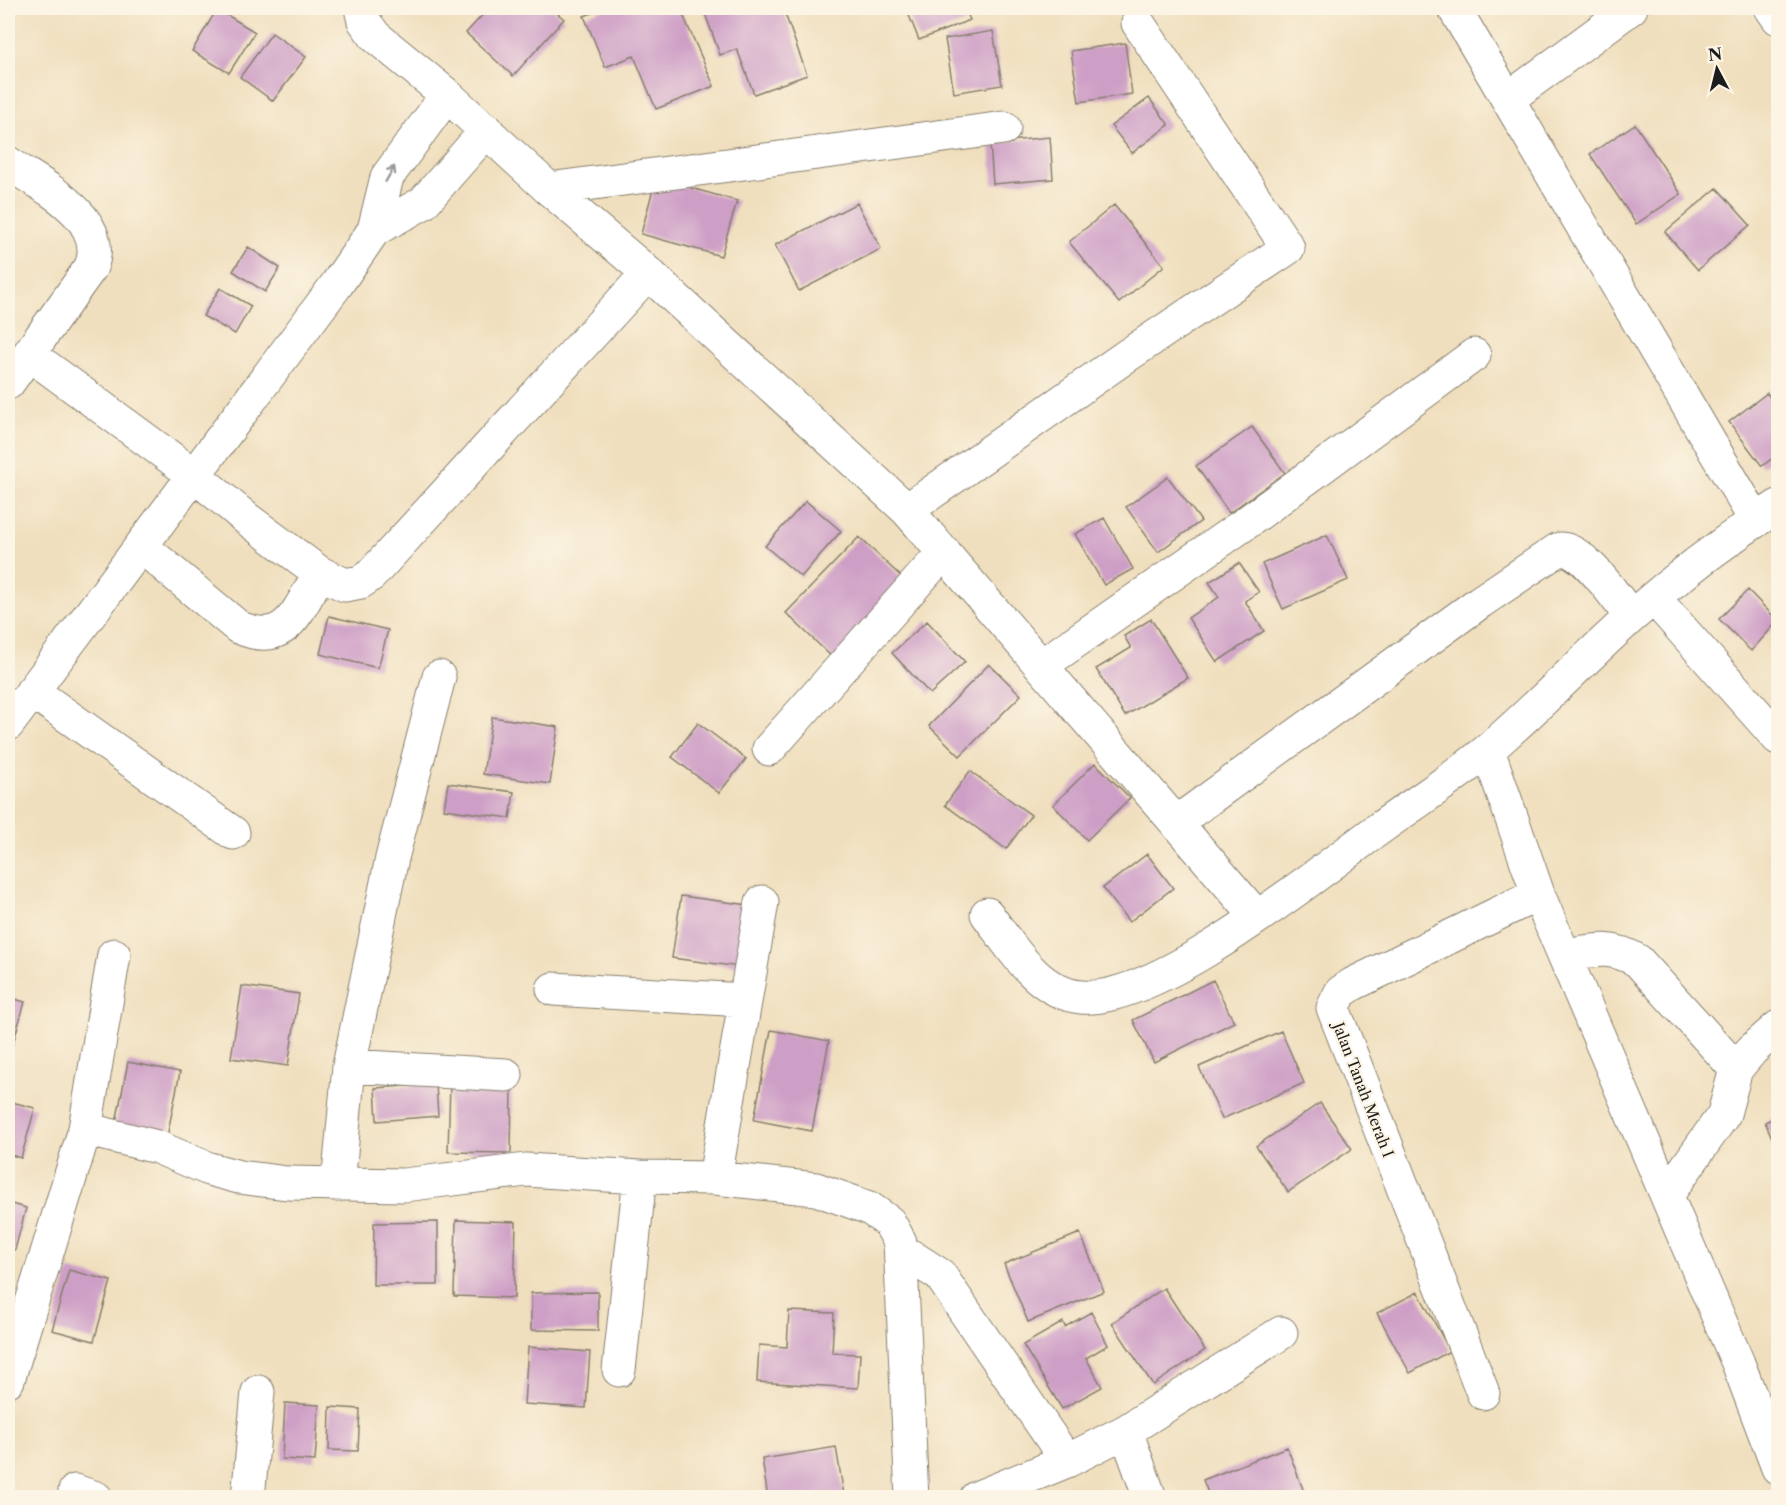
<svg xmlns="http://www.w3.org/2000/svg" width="1786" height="1505" viewBox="0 0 1786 1505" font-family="'Libre Caslon Text',serif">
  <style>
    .building { fill: #cd9ec6 }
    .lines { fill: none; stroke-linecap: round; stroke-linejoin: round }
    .minor-casing { stroke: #867e6d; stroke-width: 35 }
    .minor { stroke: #fff; stroke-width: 33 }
    .oneway { stroke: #999 }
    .labels { text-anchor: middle; stroke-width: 4.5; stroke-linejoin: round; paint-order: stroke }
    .street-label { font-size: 15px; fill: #1c1c1c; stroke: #fcf5e5 }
  </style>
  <rect width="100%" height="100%" fill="#fcf5e5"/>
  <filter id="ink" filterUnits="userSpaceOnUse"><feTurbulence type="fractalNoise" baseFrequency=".0167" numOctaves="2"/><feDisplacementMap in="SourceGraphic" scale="12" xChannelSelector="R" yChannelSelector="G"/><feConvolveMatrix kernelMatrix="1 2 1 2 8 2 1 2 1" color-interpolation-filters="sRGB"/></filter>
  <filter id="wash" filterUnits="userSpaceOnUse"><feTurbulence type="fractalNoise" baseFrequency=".008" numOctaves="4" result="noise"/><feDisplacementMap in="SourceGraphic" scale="24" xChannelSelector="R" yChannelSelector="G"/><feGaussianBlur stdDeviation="1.35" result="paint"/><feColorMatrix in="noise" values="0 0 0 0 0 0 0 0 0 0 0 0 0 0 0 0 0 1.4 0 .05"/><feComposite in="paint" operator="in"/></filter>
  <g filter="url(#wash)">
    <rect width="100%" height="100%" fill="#f0dfbe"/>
    <g id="blocks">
      <path class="building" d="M 489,8 L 551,8 L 564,19 L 513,76 L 466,33 Z
        M 606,8 L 680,8 L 714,86 L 656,109 L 634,56 L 605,67 L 584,16 Z
        M 703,8 L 783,8 L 807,75 L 754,94 L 737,49 L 720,55 Z
        M 906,8 L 965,8 L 970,20 L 919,40 Z
        M 217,9 L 255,32 L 229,73 L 192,51 Z
        M 993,31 L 1002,85 L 954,93 L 945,39 Z
        M 272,33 L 306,57 L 273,101 L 240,77 Z
        M 1125,43 L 1132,94 L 1079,102 L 1071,51 Z
        M 1149,98 L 1169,125 L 1132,153 L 1111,126 Z
        M 1635,124 L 1681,194 L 1636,224 L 1590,154 Z
        M 1050,137 L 1053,179 L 993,184 L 990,143 Z
        M 656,178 L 737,201 L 721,256 L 641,234 Z
        M 1717,188 L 1750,225 L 1698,270 L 1665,232 Z
        M 857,203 L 881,249 L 799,291 L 775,245 Z
        M 1114,205 L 1164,266 L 1119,303 L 1069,242 Z
        M 248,247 L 280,268 L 265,292 L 233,271 Z
        M 220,288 L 251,306 L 235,334 L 203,316 Z
        M 1767,393 L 1778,409 L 1778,454 L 1762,466 L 1729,422 Z
        M 1252,427 L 1285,473 L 1229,513 L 1196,466 Z
        M 1168,477 L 1201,521 L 1158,552 L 1126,507 Z
        M 806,501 L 841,531 L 801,577 L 765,546 Z
        M 1104,518 L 1133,569 L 1104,585 L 1075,534 Z
        M 1327,535 L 1348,580 L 1283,609 L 1262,564 Z
        M 859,537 L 909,584 L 836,661 L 786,613 Z
        M 1239,563 L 1259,592 L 1245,601 L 1264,631 L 1217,662 L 1188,618 L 1219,597 L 1209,582 Z
        M 1748,590 L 1778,621 L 1751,651 L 1719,619 Z
        M 329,616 L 388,630 L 378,668 L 320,654 Z
        M 1151,619 L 1188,678 L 1125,716 L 1096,669 L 1131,648 L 1124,636 Z
        M 927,621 L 965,662 L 930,694 L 892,653 Z
        M 989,664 L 1021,695 L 960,756 L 929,726 Z
        M 492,717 L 558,727 L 550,784 L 483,774 Z
        M 698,723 L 746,759 L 719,793 L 672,757 Z
        M 1095,763 L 1130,798 L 1087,840 L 1053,805 Z
        M 970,771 L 1031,815 L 1006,849 L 945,805 Z
        M 448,783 L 514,792 L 510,818 L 444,809 Z
        M 1147,854 L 1173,888 L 1129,922 L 1103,888 Z
        M 681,896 L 749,905 L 740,967 L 672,958 Z
        M 1213,980 L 1234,1022 L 1154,1062 L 1133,1020 Z
        M 242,986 L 299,994 L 288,1066 L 231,1058 Z
        M 8,997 L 25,1002 L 9,1057 L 8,1057 Z
        M 771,1030 L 829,1041 L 812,1131 L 754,1120 Z
        M 1281,1031 L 1304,1083 L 1222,1119 L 1199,1067 Z
        M 128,1062 L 180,1072 L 166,1142 L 114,1133 Z
        M 450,1083 L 512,1085 L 511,1153 L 448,1152 Z
        M 436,1084 L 438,1116 L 377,1121 L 375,1088 Z
        M 8,1101 L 35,1108 L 21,1158 L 8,1154 Z
        M 1320,1103 L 1352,1149 L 1288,1192 L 1256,1146 Z
        M 1778,1116 L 1778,1151 L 1765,1122 Z
        M 8,1203 L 26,1208 L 15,1250 L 8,1249 Z
        M 456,1220 L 516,1222 L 514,1298 L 454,1296 Z
        M 438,1222 L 438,1285 L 373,1285 L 374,1223 Z
        M 1080,1233 L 1104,1291 L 1028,1322 L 1004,1264 Z
        M 69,1270 L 111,1281 L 94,1341 L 52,1330 Z
        M 1164,1288 L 1205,1350 L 1153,1385 L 1112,1323 Z
        M 598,1292 L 598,1331 L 531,1330 L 531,1293 Z
        M 1418,1292 L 1450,1351 L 1410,1373 L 1377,1313 Z
        M 789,1311 L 834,1313 L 832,1353 L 860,1354 L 858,1388 L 757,1382 L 759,1345 L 787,1347 Z
        M 1091,1312 L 1108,1345 L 1086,1358 L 1102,1387 L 1062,1409 L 1023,1345 L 1063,1322 L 1065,1327 Z
        M 528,1347 L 590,1352 L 586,1408 L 524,1404 Z
        M 285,1403 L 319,1405 L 315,1461 L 282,1459 Z
        M 330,1407 L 360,1409 L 358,1451 L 329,1450 Z
        M 836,1447 L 844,1495 L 768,1498 L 762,1459 Z
        M 1287,1447 L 1306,1497 L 1210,1498 L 1203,1480 Z"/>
    </g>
  </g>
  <g filter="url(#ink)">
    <use href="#blocks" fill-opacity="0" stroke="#867e6d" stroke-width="1.5"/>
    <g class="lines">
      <g class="minor-casing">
        <path id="minor" d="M 361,8 L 364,21 L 375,36 L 447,95 L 549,189 L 648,273 L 907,510 L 1257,917
          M 1454,8 L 1756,521
          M 1771,8 L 1778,18
          M 1508,99 L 1631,8
          M 8,163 C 42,186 110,218 91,267 L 8,383
          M 549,189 L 1004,128
          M 374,230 L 423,203 L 487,130
          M 29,354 L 194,475 L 247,519 L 320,573 L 345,585 L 361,582 L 371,575 L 648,273
          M 907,510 L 1125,357 L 1288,248 L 1138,23
          M 141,546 L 238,627 C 288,649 297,610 320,573
          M 1654,598 L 1778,738
          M 1042,665 L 1246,523 L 1474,355
          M 32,691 L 233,833
          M 8,724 L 337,284 L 374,230 L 387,177 L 447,95
          M 769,749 L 944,552
          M 1488,750 L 1538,894 L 1738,1363 L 1778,1468
          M 1177,822 L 1480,602 L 1559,549 C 1582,546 1617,599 1631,617
          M 987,914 C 1010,945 1037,993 1081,997 C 1157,1004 1316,874 1380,828 C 1416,802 1455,778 1489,749 C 1538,707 1583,660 1631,617 C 1678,576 1727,539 1778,506
          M 1566,955 C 1595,950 1611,945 1638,961 L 1736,1069
          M 553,989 L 744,1000
          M 349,1066 L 506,1075
          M 85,1129 L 157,1147 L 209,1169 L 239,1177 L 287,1183 L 404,1185 L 526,1170 L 640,1177 L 715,1178 L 816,1189 L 869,1208 L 889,1222 L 900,1242 L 912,1498
          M 715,1178 L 762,902
          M 338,1185 L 349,1066 L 392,858 L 439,677
          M 1667,1195 L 1724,1114 L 1736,1069 L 1752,1050 L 1778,1027
          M 901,1250 L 940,1275 L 1067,1461
          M 619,1370 L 640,1177
          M 8,1380 L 85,1129 L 114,955
          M 1483,1393 L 1333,1008 L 1341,992 L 1353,984 L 1538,894
          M 1126,1431 L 1150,1498
          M 75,1491 L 96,1498
          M 248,1498 L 258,1392
          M 976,1498 L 1067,1461 L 1126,1431 L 1281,1333"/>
      </g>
      <use href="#minor" class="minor"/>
    </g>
    <defs><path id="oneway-shaft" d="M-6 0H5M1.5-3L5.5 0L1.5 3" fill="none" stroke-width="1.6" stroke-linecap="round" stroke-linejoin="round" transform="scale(1.5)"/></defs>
    <use class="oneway" href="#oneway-shaft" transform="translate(390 174) rotate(-60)"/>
  </g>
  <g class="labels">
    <g class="street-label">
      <text transform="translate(1363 1090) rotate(69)" y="5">Jalan Tanah Merah I</text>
    </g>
  </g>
  <rect width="1786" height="1505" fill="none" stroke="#fcf5e5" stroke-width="30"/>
  <g transform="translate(1717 69) rotate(353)" stroke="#fcf5e5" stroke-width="4.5" paint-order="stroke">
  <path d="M0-4.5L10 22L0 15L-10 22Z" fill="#1c1c1c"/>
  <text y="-9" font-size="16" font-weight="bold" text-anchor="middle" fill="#1c1c1c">N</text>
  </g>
</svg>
